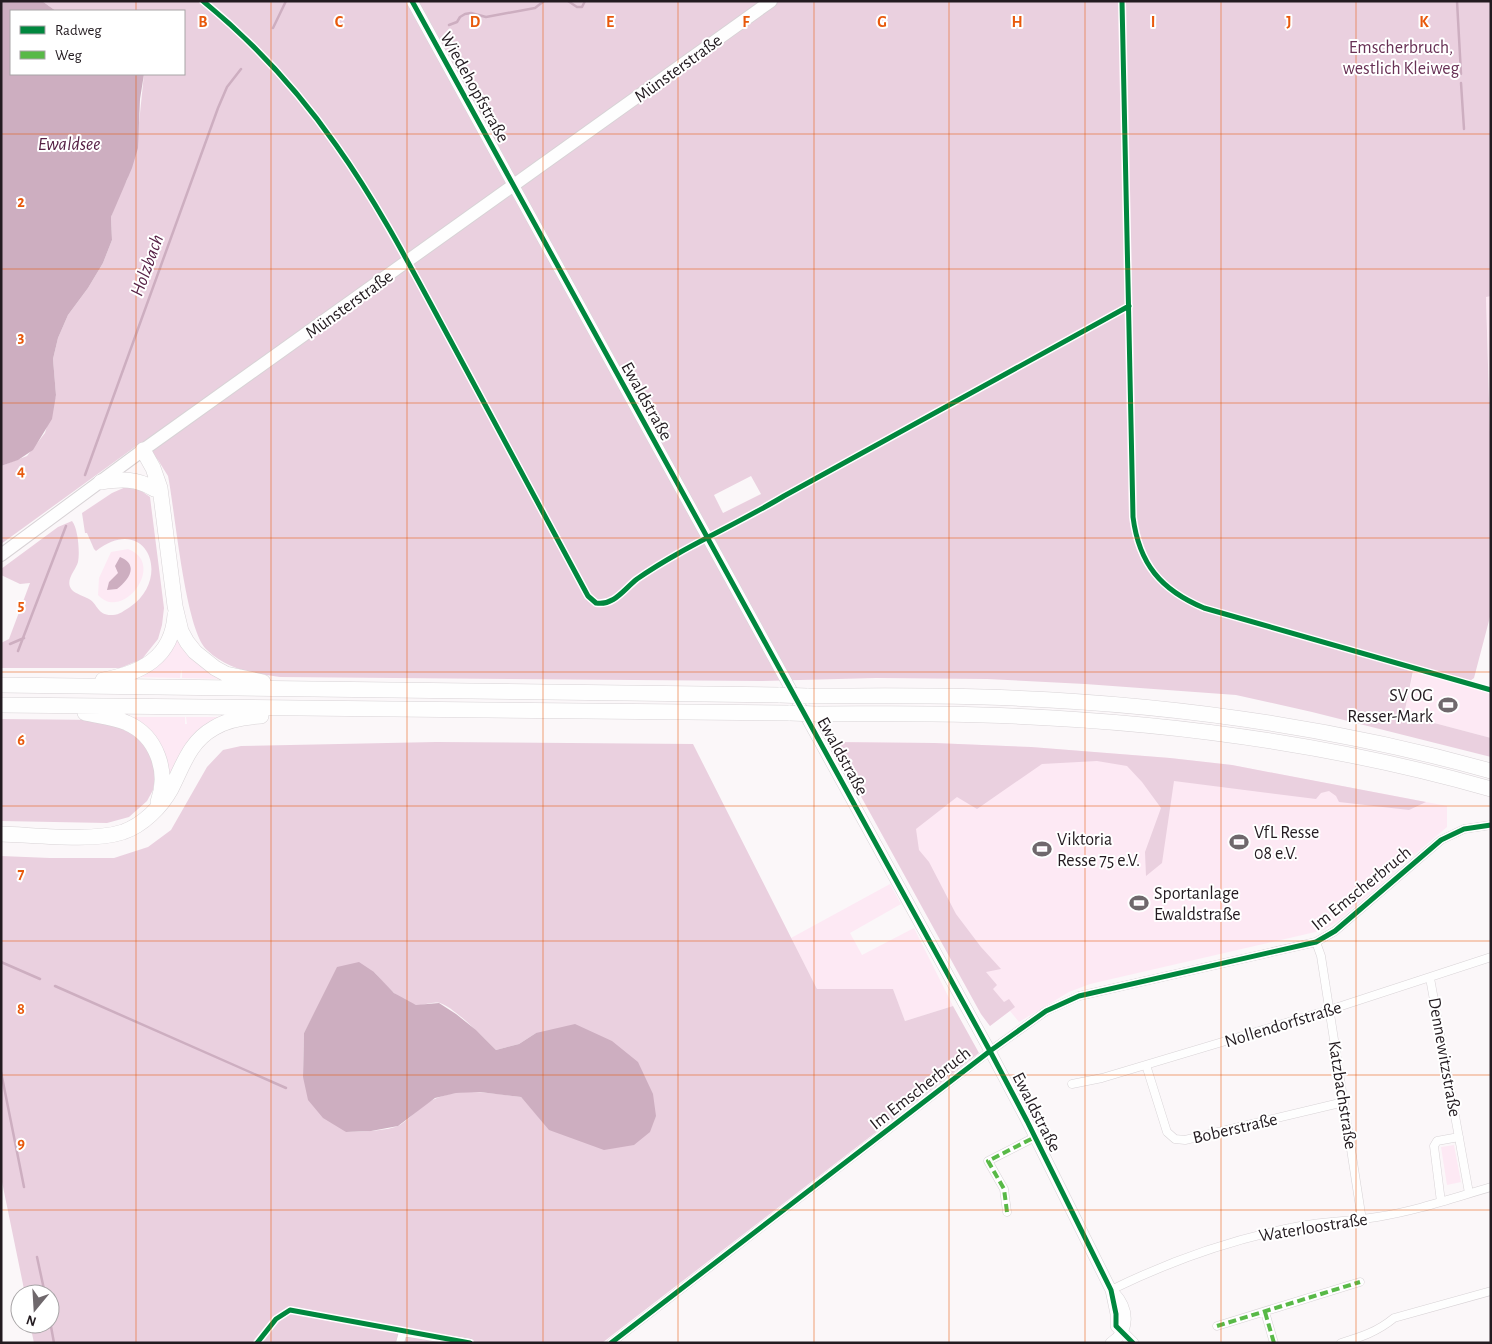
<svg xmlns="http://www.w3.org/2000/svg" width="1492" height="1344" viewBox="0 0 1492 1344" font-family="'Alegreya Sans',sans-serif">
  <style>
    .green { fill: #fde9f4 }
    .forest { fill: #ead0df; fill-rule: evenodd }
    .water { fill: #cdaec0 }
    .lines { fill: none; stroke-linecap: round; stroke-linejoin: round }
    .stream { stroke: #cdaec0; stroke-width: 2.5 }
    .street-casing { stroke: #d8d3d6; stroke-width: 9 }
    .secondary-casing { stroke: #d8d3d6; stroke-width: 12 }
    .primary-casing { stroke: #d8d3d6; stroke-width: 14 }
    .highway-casing { stroke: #d8d3d6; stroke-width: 16 }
    .street { stroke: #fefefe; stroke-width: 8 }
    .secondary { stroke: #fefefe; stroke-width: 11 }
    .primary { stroke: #fefefe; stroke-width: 12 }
    .highway { stroke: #fefefe; stroke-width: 15 }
    .highway-bridge-casing { stroke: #d8d3d6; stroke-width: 16; stroke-linecap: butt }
    .highway-bridge { stroke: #fefefe; stroke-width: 15 }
    .quiet { stroke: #58b947; stroke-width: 4; stroke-dasharray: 8 4; stroke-linecap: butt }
    .cycleway-casing { stroke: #fff; stroke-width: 8 }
    .cycleway { stroke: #00873e; stroke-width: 5 }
    .grid { fill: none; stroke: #e8590c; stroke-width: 1; stroke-opacity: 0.55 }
    .labels { text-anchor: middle; stroke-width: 4; stroke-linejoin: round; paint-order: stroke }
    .park-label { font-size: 18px; fill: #693256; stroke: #fff }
    .street-label { font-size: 18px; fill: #231b20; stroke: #fff }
    .poi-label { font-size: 18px; fill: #231b20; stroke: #fff; text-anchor: start }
    .water-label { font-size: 19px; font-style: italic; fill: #572246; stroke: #fff }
    .grid-label { font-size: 16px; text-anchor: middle; font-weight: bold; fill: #e8590c; stroke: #fff; stroke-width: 4; stroke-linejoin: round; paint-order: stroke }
  </style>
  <rect width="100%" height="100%" fill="#fbf7f9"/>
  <path class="green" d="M 1486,296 L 1491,296 L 1491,442 Z
    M 128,549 C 167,563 123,623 98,595 L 99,578 L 111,552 Z
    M 175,631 L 227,679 L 182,678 L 182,671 L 181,670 L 180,678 L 137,677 Z
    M 1414,669 L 1491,691 L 1491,738 L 1404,715 Z
    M 126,717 L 185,717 L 185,724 L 187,724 L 186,717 L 226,717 L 168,787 Z
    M 831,742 L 934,743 L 1031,747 L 1170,758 L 1232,765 L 1447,806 L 1447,827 L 1338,921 L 1324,930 L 1090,984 L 1069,992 L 1019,1022 L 1010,1011 L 990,1026 L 981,1014 Z
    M 890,884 L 901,904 L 850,933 L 862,955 L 914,928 L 953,1006 L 905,1021 L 893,989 L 817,989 L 791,938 Z
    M 1454,1145 L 1461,1182 L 1447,1185 L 1441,1147 Z"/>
  <path class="forest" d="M 42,1 L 1491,1 L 1491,296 L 1486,297 L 1491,467 L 1491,613 L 1474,678 L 1470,681 L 1414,666 L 1404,715 L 1491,738 L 1491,757 L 1312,712 L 1236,695 L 1085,684 L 987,679 L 876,678 L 760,681 L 280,677 C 252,673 228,670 207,650 C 185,630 175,510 168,476 L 158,460 L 139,444 L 1,544 L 1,466 L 27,456 L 45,433 L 56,395 L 53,359 L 58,338 L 68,315 L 88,288 L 103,263 L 112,240 L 111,217 L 118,196 L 127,180 L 139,123 L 144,74 L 184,74 L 184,11 L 56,11 ZM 751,476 L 761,494 L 723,513 L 714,495 Z
    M 128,486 L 140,490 L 150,497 L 164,608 L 162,625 L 158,639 L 142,659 L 120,668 L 1,668 L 1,643 L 9,639 L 30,583 L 20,584 L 1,575 L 1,569 L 58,527 L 72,521 C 78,528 80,552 78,562 C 76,570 64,581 72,590 C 76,594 84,596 89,599 C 98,604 97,616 113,615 C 119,615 125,610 130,607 C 173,578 146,512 96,551 L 94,549 L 87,533 L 85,533 L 82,513 L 112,493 Z
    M 1,719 L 102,720 L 133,732 L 141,740 L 153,760 L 155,778 L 153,790 L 147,801 L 129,817 L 107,823 L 1,821 Z
    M 436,742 L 693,744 L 817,989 L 893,989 L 905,1021 L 953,1006 L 979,1053 L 602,1343 L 34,1343 L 30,1324 L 50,1324 L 50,1294 L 25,1294 L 1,1177 L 1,856 L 50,858 L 114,858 L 148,847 L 171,830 L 207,767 L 223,750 L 241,746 ZM 374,972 C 385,984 400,1002 416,1005 C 424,1006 432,1001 440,1003 C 455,1008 484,1038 496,1050 L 519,1044 L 536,1033 L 550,1130 L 521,1097 C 493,1094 464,1087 437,1098 C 423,1103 412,1117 400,1125 C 389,1131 359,1132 346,1132 L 303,1077 L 304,1033 L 327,990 Z
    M 831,742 L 934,743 L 1031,747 L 1170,758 L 1232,765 L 1426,802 L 1409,810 L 1339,802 L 1336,796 L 1329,791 L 1321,793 L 1316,799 L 1174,781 L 1162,863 L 1146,876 L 1145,852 L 1161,808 L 1142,782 L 1127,766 L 1097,761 L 1042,764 L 977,809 L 957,797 L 916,829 L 919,850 L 929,862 L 956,914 L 981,947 L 1001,969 L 986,972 L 997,985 L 993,989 L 1004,1002 L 1009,999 L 1015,1007 L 990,1026 L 981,1014 Z"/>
  <path class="water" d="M 1,1 L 42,1 L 56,11 L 11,11 L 11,74 L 144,74 L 140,99 L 138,148 L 132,168 L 111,217 L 112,240 L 103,263 L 88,288 L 68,315 L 58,338 L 53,359 L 56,395 L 52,419 L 33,450 L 18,460 L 1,466 Z
    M 120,557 C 140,565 128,581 117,589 L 107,590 L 109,582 L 118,573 L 115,566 Z
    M 359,962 L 374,972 L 394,993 L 416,1005 L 439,1003 L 456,1014 L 476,1030 L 496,1050 L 519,1044 L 536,1033 L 575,1024 L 612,1041 L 638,1062 L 653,1094 L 656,1116 L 650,1132 L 634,1145 L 604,1150 L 549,1130 L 521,1097 L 480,1092 L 456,1093 L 435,1098 L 398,1126 L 371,1131 L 346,1132 L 323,1118 L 308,1100 L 303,1077 L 304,1033 L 337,967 Z"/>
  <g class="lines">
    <path class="stream" d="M 568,1 L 577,7 L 582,7 L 585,1
      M 1457,1 L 1461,74
      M 449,25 L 457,22 L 460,17 L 465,14 L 471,13 L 486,17 L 535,8 L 544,1
      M 273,28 L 286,1
      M 1461,83 L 1464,129
      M 85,475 L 218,108 L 227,87 L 241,69
      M 10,644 L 24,638
      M 18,651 L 66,526
      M 1,962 L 40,979
      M 55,986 L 286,1088
      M 1,1072 L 24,1187
      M 37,1257 L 45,1294
      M 50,1321 L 54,1343"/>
    <g class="street-casing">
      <path id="street" d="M 1316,942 L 1321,956 L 1362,1220
        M 1430,978 L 1469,1193
        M 1146,1065 L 1167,1132 L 1175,1139 L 1185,1140 L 1344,1102
        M 1072,1084 L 1102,1078 L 1329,1010 L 1491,957
        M 1441,1202 L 1434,1146 L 1437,1141 L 1459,1137
        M 1007,1212 L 1004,1189 L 988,1161 L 1035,1137
        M 1111,1290 C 1168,1262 1227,1241 1290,1228 C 1318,1221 1348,1222 1377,1217 C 1416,1211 1453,1198 1491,1187
        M 1265,1312 L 1274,1343
        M 1217,1326 L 1360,1282
        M 400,1343 L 403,1332 L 470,1343
        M 611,1343 L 990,1051 L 1046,1011 L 1079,996 L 1316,942 L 1335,931 L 1441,840 L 1464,829 L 1491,825
        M 1341,1343 C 1361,1337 1377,1332 1394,1318 L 1491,1291"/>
    </g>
    <g class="secondary-casing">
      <path id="secondary" d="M 412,1 L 990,1051 L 1027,1121 L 1111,1290 L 1116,1314 L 1116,1326 L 1133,1343
        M 1111,1343 C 1130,1331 1129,1309 1114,1293"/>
    </g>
    <g class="primary-casing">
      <path id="primary" d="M 1,555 L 143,450 L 771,1"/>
    </g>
    <g class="highway-casing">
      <path id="highway" d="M 143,450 L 153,468 L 160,488 L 175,606 L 181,631 L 187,642 L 195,652 L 215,668 L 226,674 L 263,682
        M 101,482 C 120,479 137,478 154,489
        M 103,680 C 141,673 172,658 175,615
        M 1,685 L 780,695
        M 807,696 C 866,696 925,695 984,697 C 1154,702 1327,725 1491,771
        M 1,705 L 790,713
        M 85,713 C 99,716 114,717 127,723 C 157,736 169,772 158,802
        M 816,714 C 872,714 927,713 983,715 C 1154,720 1326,742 1491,789
        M 1,834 C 35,835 92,842 123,832 C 143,825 161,807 171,789 C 183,766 189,742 214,728 C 228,719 245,717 261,716"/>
    </g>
    <use href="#street" class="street"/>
    <use href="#secondary" class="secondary"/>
    <use href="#primary" class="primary"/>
    <use href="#highway" class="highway"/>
    <g class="highway-bridge-casing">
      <path id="highway-bridge" d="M 780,695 L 807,696
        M 790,713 L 816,714"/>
    </g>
    <use href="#highway-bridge" class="highway-bridge"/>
    <path class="quiet" d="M 1007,1212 L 1004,1189 L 988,1161 L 1035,1137
      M 1265,1312 L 1274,1343
      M 1217,1326 L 1360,1282"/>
    <g class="cycleway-casing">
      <path id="cycleway" d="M 203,1 C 253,42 299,92 336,145 C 381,208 417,279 454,347 C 498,430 543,513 588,596 L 596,603 C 614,606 624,589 637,579 C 683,547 736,525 784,496 L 1129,306
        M 412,1 L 990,1051 L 1027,1121 L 1111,1290 L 1116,1314 L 1116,1326 L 1133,1343
        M 1122,1 L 1133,517 C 1139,564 1161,590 1204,608 L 1491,690
        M 257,1343 L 276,1319 L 290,1310 L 470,1343
        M 611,1343 L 990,1051 L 1046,1011 L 1079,996 L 1316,942 L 1335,931 L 1441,840 L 1464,829 L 1491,825"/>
    </g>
    <use href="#cycleway" class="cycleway"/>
  </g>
  <path class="grid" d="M 136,1 L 136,11M 271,1 L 271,1343M 407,1 L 407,1343M 543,1 L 543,1343M 678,1 L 678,1343M 814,1 L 814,1343M 949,1 L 949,1343M 1085,1 L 1085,1343M 1221,1 L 1221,1343M 1356,1 L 1356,1343M 136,74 L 136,1343M 1,134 L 1491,134M 1,269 L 1491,269M 1,403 L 1491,403M 1,538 L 1491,538M 1,672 L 1491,672M 1,806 L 1491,806M 1,941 L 1491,941M 1,1075 L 1491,1075M 1,1210 L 1491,1210"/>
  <defs>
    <g id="stadium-bare" transform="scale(1.5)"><path d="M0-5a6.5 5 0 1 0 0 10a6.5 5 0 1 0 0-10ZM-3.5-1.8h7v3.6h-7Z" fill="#6f686c" stroke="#fff" stroke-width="2.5" paint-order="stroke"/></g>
  </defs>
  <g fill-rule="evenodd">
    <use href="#stadium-bare" x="1448" y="705"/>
    <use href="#stadium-bare" x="1239" y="842"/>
    <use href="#stadium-bare" x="1042" y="849"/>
    <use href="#stadium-bare" x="1139" y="903"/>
  </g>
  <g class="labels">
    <g class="park-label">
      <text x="1401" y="53">Emscherbruch,<tspan x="1401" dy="21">westlich Kleiweg</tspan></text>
    </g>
    <g class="street-label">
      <text transform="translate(678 68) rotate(-36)" y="6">Münsterstraße</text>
      <text transform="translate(475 87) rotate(61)" y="6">Wiedehopfstraße</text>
      <text transform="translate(349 304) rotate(-36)" y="6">Münsterstraße</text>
      <text transform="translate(647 401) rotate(61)" y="6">Ewaldstraße</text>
      <text transform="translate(843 756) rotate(61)" y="6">Ewaldstraße</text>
      <text transform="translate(1361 888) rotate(-39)" y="6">Im Emscherbruch</text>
      <text transform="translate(1283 1024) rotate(-17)" y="6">Nollendorfstraße</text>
      <text transform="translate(1445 1057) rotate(80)" y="6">Dennewitzstraße</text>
      <text transform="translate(920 1088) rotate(-38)" y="6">Im Emscherbruch</text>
      <text transform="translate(1343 1095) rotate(81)" y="6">Katzbachstraße</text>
      <text transform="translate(1037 1112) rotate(63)" y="6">Ewaldstraße</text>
      <text transform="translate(1235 1128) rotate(-13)" y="6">Boberstraße</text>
      <text transform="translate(1313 1227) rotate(-9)" y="6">Waterloostraße</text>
    </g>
    <g class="poi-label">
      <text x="1433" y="701" text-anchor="end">SV OG<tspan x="1433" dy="21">Resser-Mark</tspan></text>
      <text x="1254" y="838">VfL Resse<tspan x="1254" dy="21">08 e.V.</tspan></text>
      <text x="1057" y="845">Viktoria<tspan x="1057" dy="21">Resse 75 e.V.</tspan></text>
      <text x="1154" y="899">Sportanlage<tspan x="1154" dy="21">Ewaldstraße</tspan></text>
    </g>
    <g class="water-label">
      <text x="69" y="150">Ewaldsee</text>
      <text transform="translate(146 265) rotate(-70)" y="7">Holzbach</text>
    </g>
  </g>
  <g class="grid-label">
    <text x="203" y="27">B</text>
    <text x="339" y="27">C</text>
    <text x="475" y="27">D</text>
    <text x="610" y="27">E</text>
    <text x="746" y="27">F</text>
    <text x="882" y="27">G</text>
    <text x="1017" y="27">H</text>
    <text x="1153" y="27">I</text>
    <text x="1289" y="27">J</text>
    <text x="1424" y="27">K</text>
    <text x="21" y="207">2</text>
    <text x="21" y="342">3</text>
    <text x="21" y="476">4</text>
    <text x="21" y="610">5</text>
    <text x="21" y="745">6</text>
    <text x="21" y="879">7</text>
    <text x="21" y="1014">8</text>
    <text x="21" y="1148">9</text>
  </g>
  <rect width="1492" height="1344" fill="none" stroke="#231b20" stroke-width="5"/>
  <rect x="10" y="10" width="175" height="65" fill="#ffffff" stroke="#a7a4a6"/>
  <rect x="20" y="26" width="25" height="8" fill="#00873e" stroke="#a7a4a6"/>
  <text x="55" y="35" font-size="15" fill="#231b20">Radweg</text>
  <rect x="20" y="51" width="25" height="8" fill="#58b947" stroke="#a7a4a6"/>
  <text x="55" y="60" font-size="15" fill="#231b20">Weg</text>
  <g transform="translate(35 1309) rotate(198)"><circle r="24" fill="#ffffff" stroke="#a7a4a6"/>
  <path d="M0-4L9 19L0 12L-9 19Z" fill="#6f686c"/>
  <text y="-8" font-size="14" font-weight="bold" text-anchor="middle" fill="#231b20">N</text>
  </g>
</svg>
